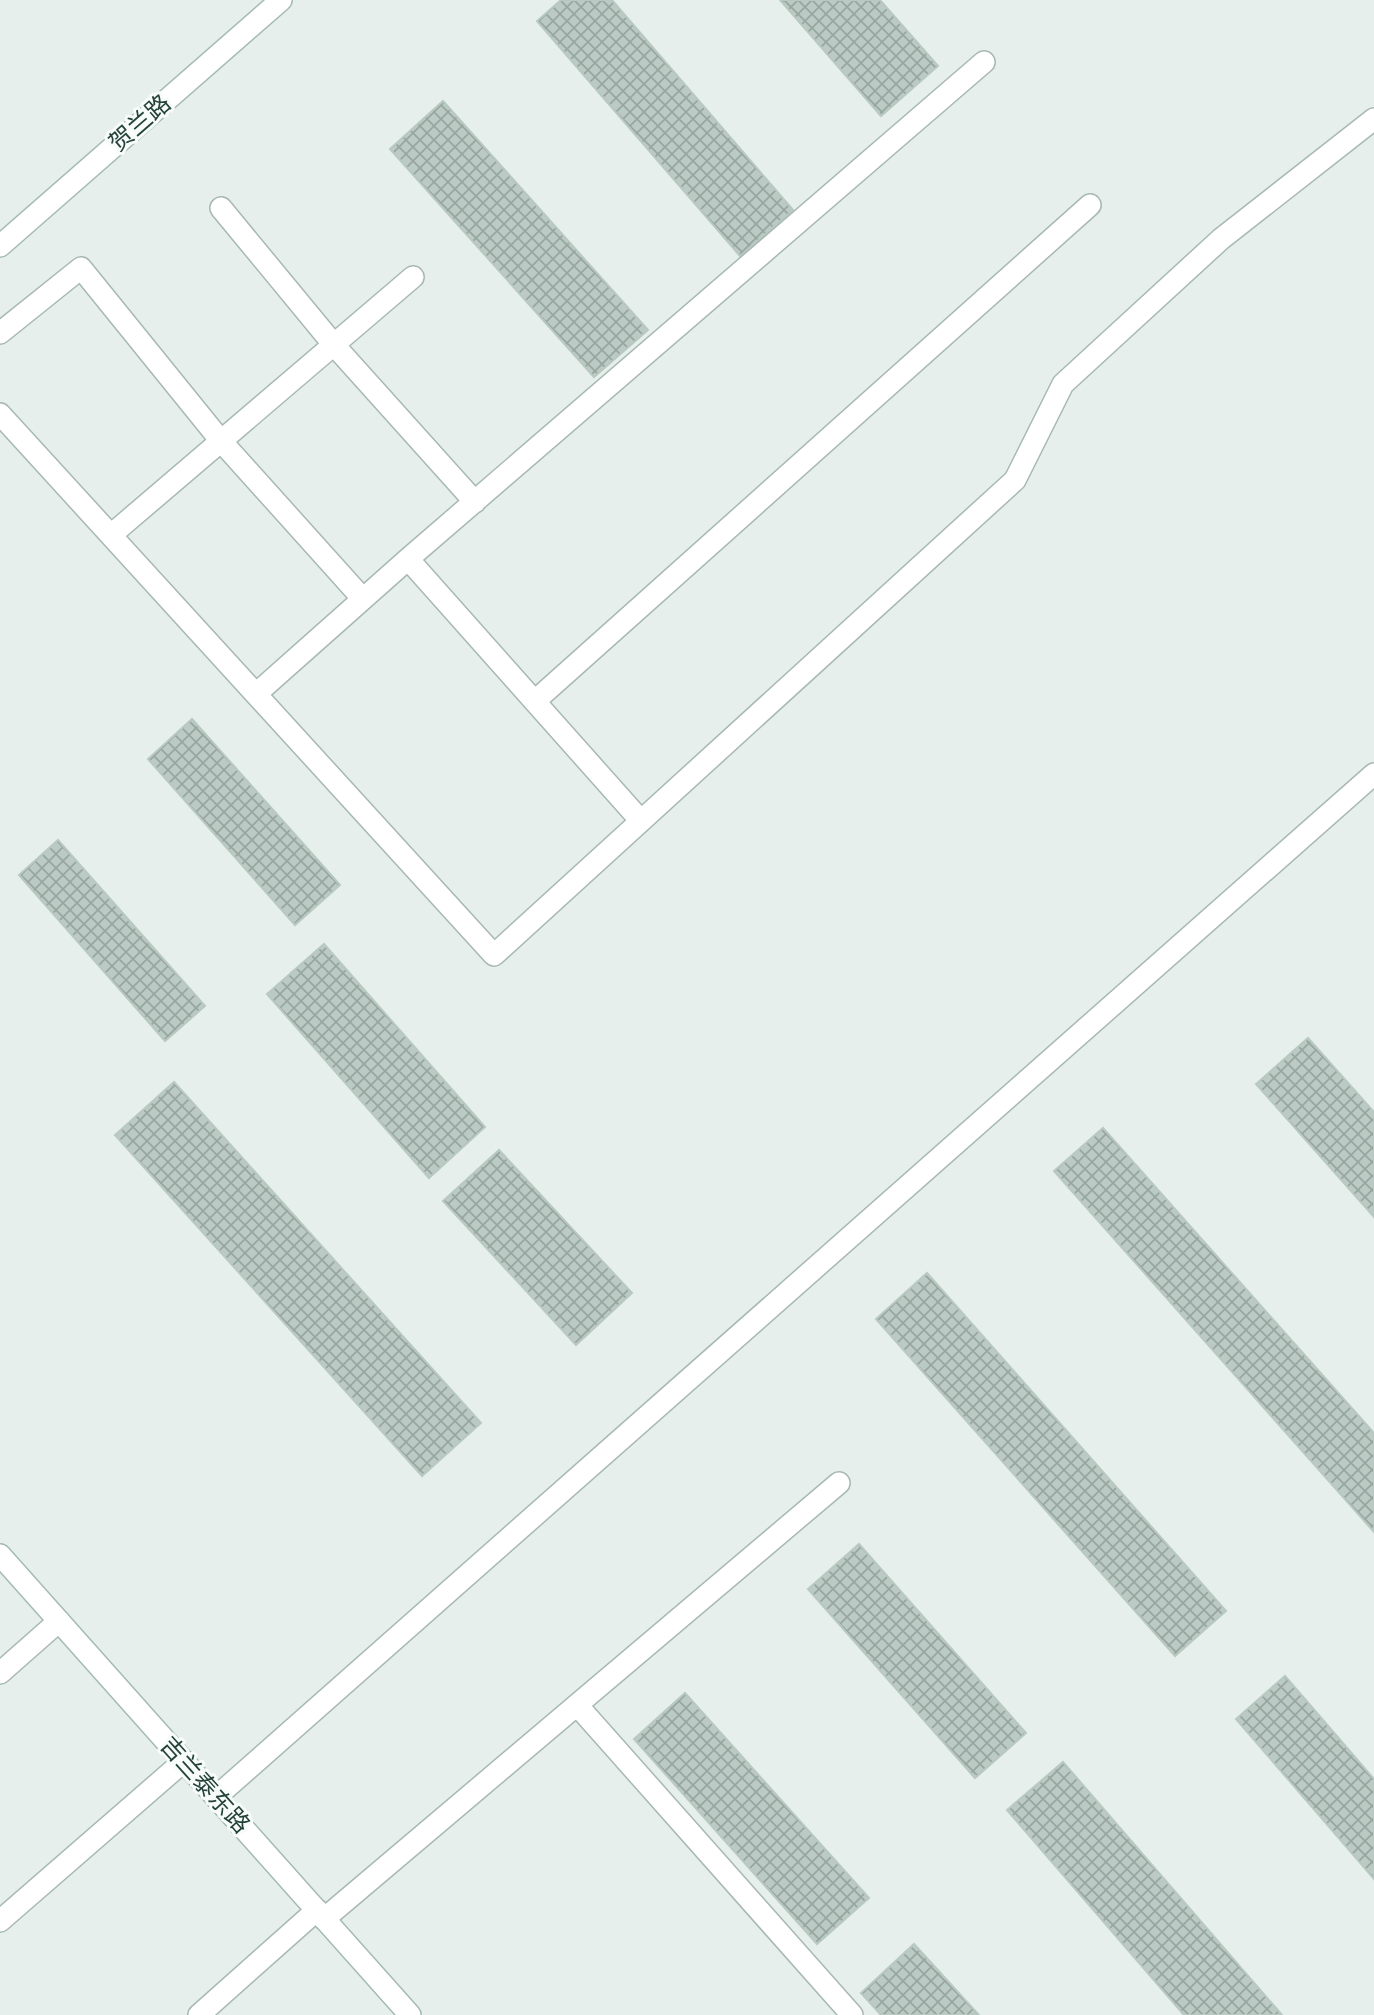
<svg xmlns="http://www.w3.org/2000/svg" width="1374" height="2015" viewBox="0 0 1374 2015" font-family="Commissioner,'Noto Sans SC',sans-serif">
  <style>
    .building { fill: url(#building-cross-hatch); stroke: #b8c9c2; stroke-width: 2 }
    .lines { fill: none; stroke-linecap: round; stroke-linejoin: round }
    .street-casing { stroke: #a8b8b2; stroke-width: 24 }
    .secondary-casing { stroke: #a4bbb3; stroke-width: 24 }
    .street { stroke: #fff; stroke-width: 21 }
    .secondary { stroke: #fff; stroke-width: 21 }
    .labels { text-anchor: middle; stroke-width: 6; stroke-linejoin: round; paint-order: stroke }
    .street-label { font-size: 24px; fill: #24423a; stroke: #f7fbf9 }
  </style>
  <defs>
    <pattern id="building-cross-hatch" width="8" height="8" patternUnits="userSpaceOnUse" patternTransform="scale(1.75)"><rect width="8" height="8" fill="#bbcac4"/><path d="M0 0l8 8M0 8l8-8" fill="none" stroke="#98a6a0"/></pattern>
  </defs>
  <rect width="100%" height="100%" fill="#e6efeb"/>
  <path class="building" d="M 561,0 L 612,0 L 793,210 L 740,256 L 537,21 Z
    M 780,0 L 880,0 L 938,66 L 881,116 Z
    M 443,101 L 648,330 L 594,377 L 390,149 Z
    M 192,719 L 340,885 L 295,925 L 148,759 Z
    M 58,840 L 205,1006 L 165,1041 L 19,875 Z
    M 324,944 L 485,1127 L 429,1178 L 267,994 Z
    M 1308,1038 L 1374,1112 L 1374,1217 L 1256,1084 Z
    M 174,1082 L 481,1423 L 422,1476 L 115,1135 Z
    M 1103,1128 L 1374,1433 L 1374,1532 L 1054,1171 Z
    M 499,1150 L 632,1293 L 576,1345 L 443,1201 Z
    M 927,1273 L 1226,1611 L 1175,1656 L 876,1319 Z
    M 859,1544 L 1026,1733 L 975,1778 L 808,1589 Z
    M 1285,1676 L 1374,1779 L 1374,1879 L 1236,1719 Z
    M 685,1693 L 869,1898 L 817,1944 L 634,1739 Z
    M 1063,1762 L 1282,2015 L 1184,2015 L 1007,1810 Z
    M 914,1944 L 979,2015 L 881,2015 L 861,1993 Z"/>
  <g class="lines">
    <g class="street-casing">
      <path id="street" d="M 221,208 L 334,345 L 475,502
        M 0,333 L 81,268 L 221,441 L 363,599
        M 0,414 L 494,955 L 1015,480 L 1063,384 L 1221,239 L 1374,119
        M 111,535 L 413,277
        M 408,559 L 641,821
        M 256,694 L 408,559 L 984,62
        M 535,701 L 1090,205
        M 0,1673 L 59,1621
        M 577,1705 L 852,2015
        M 216,1797 L 1374,774
        M 324,1919 L 839,1483
        M 0,1921 L 184,1761
        M 199,2015 L 317,1910"/>
    </g>
    <g class="secondary-casing">
      <path id="secondary" d="M 0,246 L 281,0
        M 0,1555 L 410,2015"/>
    </g>
    <use href="#street" class="street"/>
    <use href="#secondary" class="secondary"/>
  </g>
  <g class="labels">
    <g class="street-label">
      <text transform="translate(140 123) rotate(-41)" y="8">贺兰路</text>
      <text transform="translate(205 1785) rotate(48)" y="8">吉兰泰东路</text>
    </g>
  </g>
</svg>
